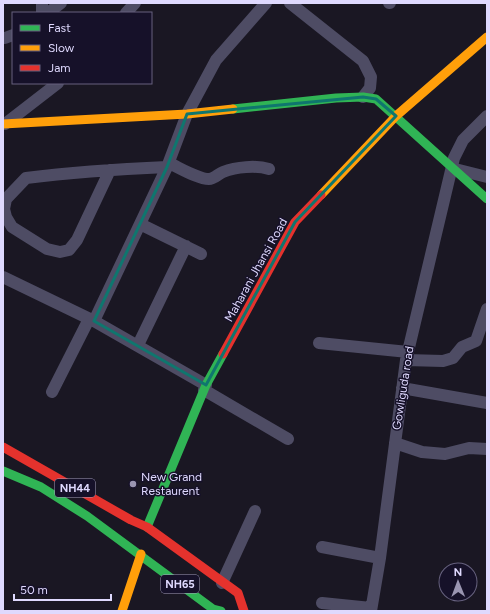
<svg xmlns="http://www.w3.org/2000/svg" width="490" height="614" viewBox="0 0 490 614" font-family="Figtree,sans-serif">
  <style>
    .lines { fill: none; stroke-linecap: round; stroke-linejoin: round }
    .street { stroke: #4e4c64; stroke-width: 12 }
    .fast { stroke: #30b455; stroke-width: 9 }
    .slow { stroke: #ff9f0a; stroke-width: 9 }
    .jam { stroke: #e5322d; stroke-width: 9 }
    .marked { fill: none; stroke: #0f766e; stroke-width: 3; stroke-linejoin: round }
    .poi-dot { fill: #9a95b1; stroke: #161129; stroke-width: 1.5 }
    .labels { text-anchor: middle; stroke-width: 3; stroke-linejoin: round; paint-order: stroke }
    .shield { fill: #161129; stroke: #a39dbe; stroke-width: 1 }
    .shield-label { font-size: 11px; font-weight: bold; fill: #dfd9fe }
    .street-label { font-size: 12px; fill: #dfd9fe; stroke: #161129 }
    .poi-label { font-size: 12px; fill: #dfd9fe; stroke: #161129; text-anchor: start }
  </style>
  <rect width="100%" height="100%" fill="#1a1723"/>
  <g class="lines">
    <path class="street" d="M 290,3 L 363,61 L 371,77 L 370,88 L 363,97
      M 389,3 L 390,3
      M 42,13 L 42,3
      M 48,13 L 61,3
      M 126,13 L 135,3
      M 5,38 L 13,35
      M 5,124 L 58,83
      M 169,163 C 180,168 198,179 209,179 C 214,179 218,174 223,172 C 236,167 256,165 269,169
      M 455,169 L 487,177
      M 110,170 L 77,240 L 69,250 L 60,252 L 47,249 L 12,227 L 6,217 L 4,209 L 6,199 L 26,178 C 73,172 120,169 167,167
      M 140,224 L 201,254
      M 3,277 L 94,321 L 206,385
      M 94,321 L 167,167 L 187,114 L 216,60 L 266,3
      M 319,343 L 408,352
      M 138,345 L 186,246
      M 406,360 L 443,361 L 453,358 L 462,347 L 476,341 L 487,309
      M 402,388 L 487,403
      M 204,390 L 288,439
      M 52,392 L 89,319
      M 395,443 L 422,452 L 445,454 L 469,448 L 487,449
      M 322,547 L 380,558
      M 222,583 L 255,511
      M 322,603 L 371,608
      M 371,611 L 380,558 L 406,360 L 454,158 L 463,140 L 487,116"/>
    <path class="fast" d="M 233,109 L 336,98 L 363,97 L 376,99 L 487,199
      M 3,471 L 41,487 L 87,516 L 213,609 L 221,611
      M 147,527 L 206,385 L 223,354"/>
    <path class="slow" d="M 3,124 L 187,114 L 233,109
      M 321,195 L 396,116 L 487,37
      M 122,611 L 141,554"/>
    <path class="jam" d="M 223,354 L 295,222 L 321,195
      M 3,447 L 131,520 L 147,527 L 238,593 L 244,611"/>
  </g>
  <path class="marked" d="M 363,97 L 376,99 L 396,116 L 295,222 L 206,385 L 94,321 L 167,167 L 187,114 Z"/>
  <circle class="poi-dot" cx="133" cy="484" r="4"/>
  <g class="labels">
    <g class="shield">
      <rect x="55" y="479" width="40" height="18" rx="3"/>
      <rect x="161" y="575" width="38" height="18" rx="3"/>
    </g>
    <g class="shield-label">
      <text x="75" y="492">NH44</text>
      <text x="180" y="588">NH65</text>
    </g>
    <g class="street-label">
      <text transform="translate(256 270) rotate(-61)" y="4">Maharani Jhansi Road</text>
      <text transform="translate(403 388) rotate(-81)" y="4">Gowliguda road</text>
    </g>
    <g class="poi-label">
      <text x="141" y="481">New Grand<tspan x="141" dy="14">Restaurent</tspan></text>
    </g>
  </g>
  <rect width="490" height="614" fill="none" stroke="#dfd9fe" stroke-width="8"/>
  <rect x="12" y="12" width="140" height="72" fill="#161129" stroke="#66617e"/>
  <rect x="20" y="25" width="20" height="6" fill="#30b455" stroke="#66617e"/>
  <text x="48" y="32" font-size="12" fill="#dfd9fe">Fast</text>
  <rect x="20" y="45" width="20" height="6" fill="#ff9f0a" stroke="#66617e"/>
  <text x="48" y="52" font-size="12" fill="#dfd9fe">Slow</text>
  <rect x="20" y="65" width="20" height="6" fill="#e5322d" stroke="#66617e"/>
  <text x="48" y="72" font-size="12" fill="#dfd9fe">Jam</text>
  <g transform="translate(458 582) rotate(359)"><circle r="19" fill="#161129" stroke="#66617e"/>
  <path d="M0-3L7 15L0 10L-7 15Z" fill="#9a95b1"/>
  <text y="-6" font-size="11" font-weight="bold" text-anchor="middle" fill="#dfd9fe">N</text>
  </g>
  <path d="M14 594v6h97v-6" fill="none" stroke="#dfd9fe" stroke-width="2"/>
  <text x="20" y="594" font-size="12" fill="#dfd9fe" stroke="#161129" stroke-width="3" paint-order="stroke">50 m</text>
</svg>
